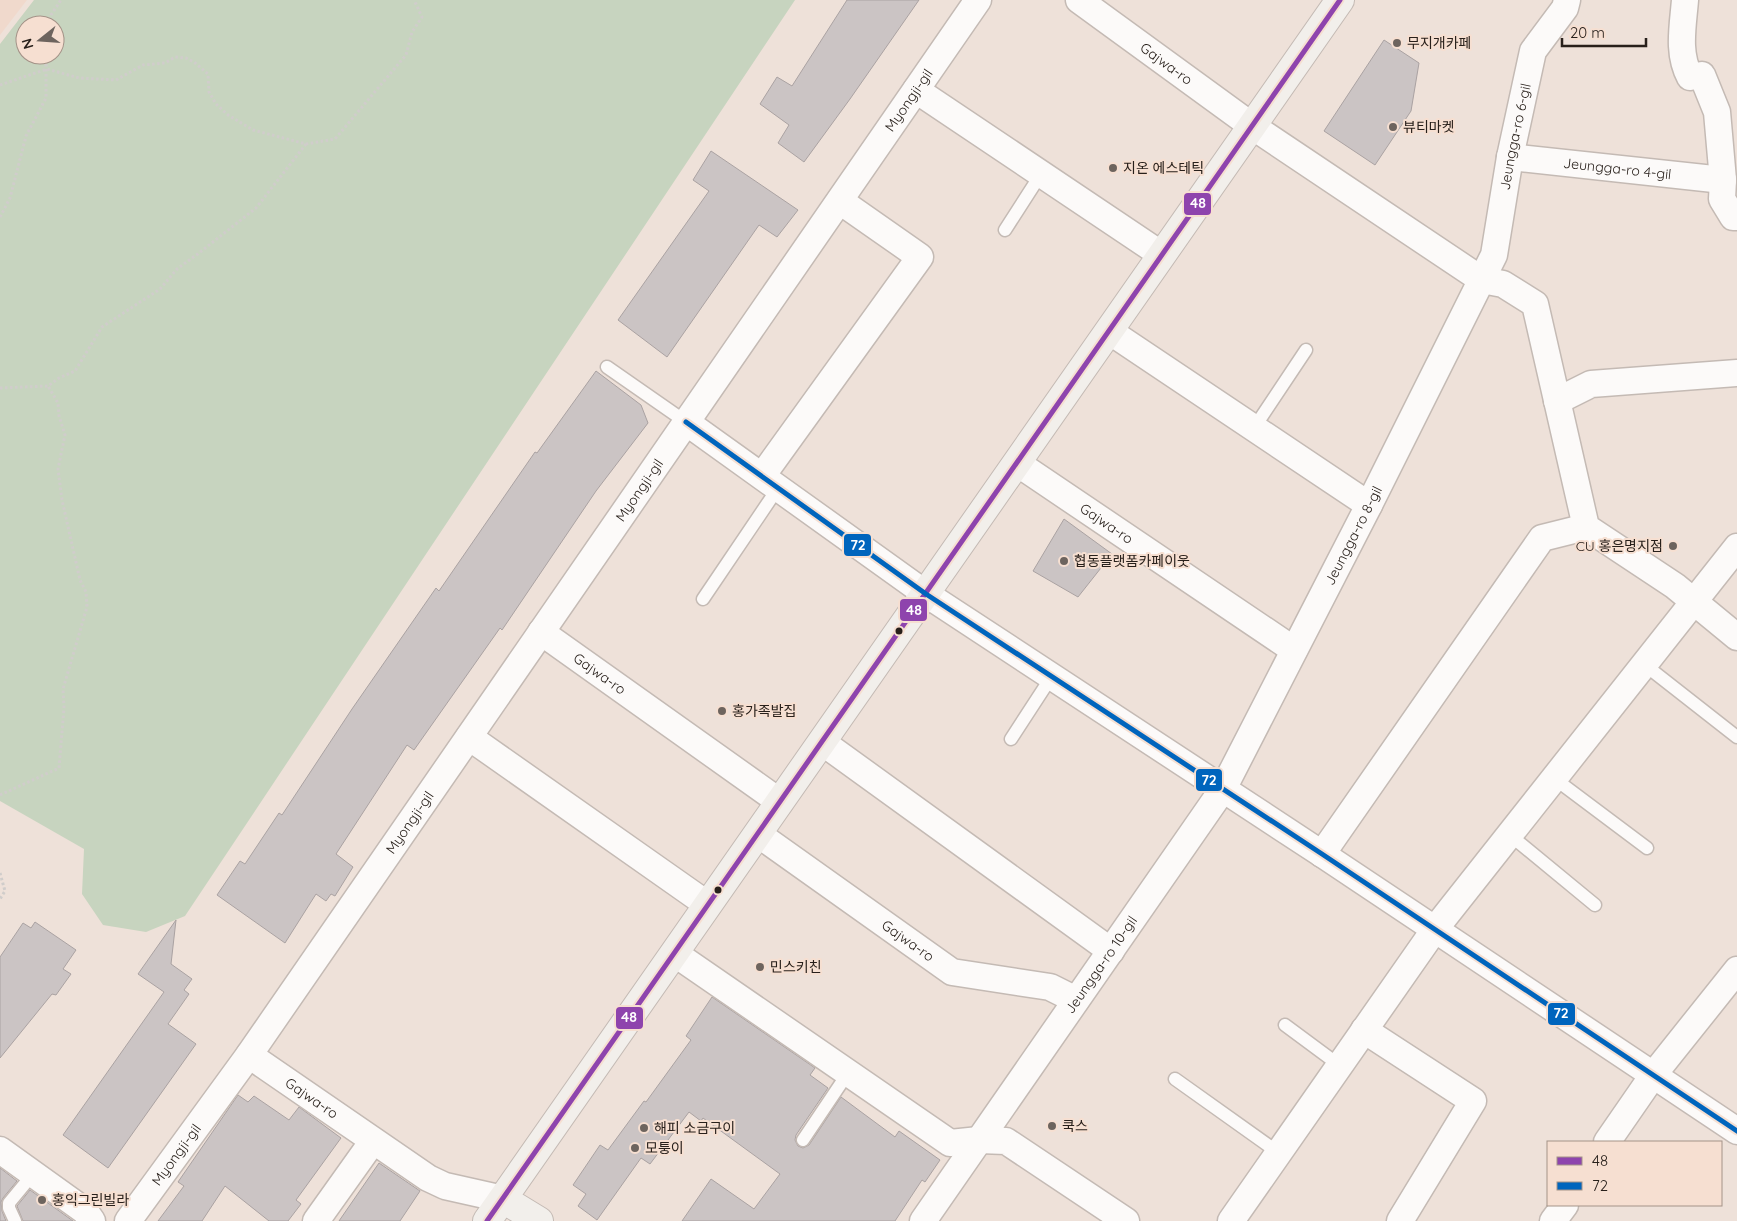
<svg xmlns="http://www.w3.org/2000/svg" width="1737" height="1221" viewBox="0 0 1737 1221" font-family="Quicksand,'Noto Sans KR',sans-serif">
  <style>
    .built { fill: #f0d9cc }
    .green { fill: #c7d4bf; fill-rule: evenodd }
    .building { fill: #cbc4c4; stroke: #aaa2a2 }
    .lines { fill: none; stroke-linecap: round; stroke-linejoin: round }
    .lane-casing { stroke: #c4bab4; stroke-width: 15 }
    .street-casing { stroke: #c4bab4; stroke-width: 29 }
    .secondary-casing { stroke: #c4bab4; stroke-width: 30 }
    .path { stroke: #d0cdcb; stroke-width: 3; stroke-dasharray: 2.5 2.5; stroke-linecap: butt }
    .lane { stroke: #fcfaf9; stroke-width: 12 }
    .street { stroke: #fcfaf9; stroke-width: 26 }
    .secondary { stroke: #f2efeb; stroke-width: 28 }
    .bus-1-casing { stroke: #f6dfd1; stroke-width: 9 }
    .bus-2-casing { stroke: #f6dfd1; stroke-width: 9 }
    .bus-1 { stroke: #8e44ad; stroke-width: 5 }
    .bus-2 { stroke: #0065bd; stroke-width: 5 }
    .poi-dot { fill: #6d645e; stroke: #f6dfd1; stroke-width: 2 }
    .bus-dot { fill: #28201b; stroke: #f6dfd1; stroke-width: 2 }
    .labels { text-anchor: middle; stroke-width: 4; stroke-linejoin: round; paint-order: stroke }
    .poi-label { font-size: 14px; fill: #28201b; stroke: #f6dfd1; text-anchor: start }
    .street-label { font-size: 14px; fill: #28201b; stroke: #f6dfd1 }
    .line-badge { stroke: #f6dfd1; stroke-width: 2 }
    .badge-label { font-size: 14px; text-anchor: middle; font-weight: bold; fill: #fff }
  </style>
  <rect width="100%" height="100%" fill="#eee1d9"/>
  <path class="built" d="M 0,0 L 27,0 L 0,35 Z"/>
  <path class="green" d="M 34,0 L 795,0 L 185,916 L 146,932 L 103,925 L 82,894 L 84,849 L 0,801 L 0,44 ZM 25,25 L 55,25 L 55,55 L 25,55 Z"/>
  <path class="building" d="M 847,0 L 919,0 L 850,99 L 804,162 L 778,143 L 789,125 L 760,104 L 777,77 L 792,86 Z
    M 1384,40 L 1419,63 L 1411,111 L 1375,165 L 1324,131 Z
    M 711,151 L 798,210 L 777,237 L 759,225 L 667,357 L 618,320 L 709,191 L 693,180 Z
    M 596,371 L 641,405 L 648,423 L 596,491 L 502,630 L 500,628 L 414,750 L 407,745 L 336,854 L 353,867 L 335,896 L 331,894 L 326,901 L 316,894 L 285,943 L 217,895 L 240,861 L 245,864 L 279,813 L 282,815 L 352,709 L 436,588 L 439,591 L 535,452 L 537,453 Z
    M 1064,519 L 1112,554 L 1078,597 L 1033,571 Z
    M 176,920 L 171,964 L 192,979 L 184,990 L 189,994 L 168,1024 L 196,1044 L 108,1168 L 63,1135 L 164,992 L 138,974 Z
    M 35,922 L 76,950 L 63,969 L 71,974 L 56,995 L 52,994 L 0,1058 L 0,957 L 23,923 L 31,928 Z
    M 712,997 L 815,1068 L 810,1075 L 828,1088 L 796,1135 L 795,1140 L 798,1146 L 803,1148 L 809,1145 L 841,1097 L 895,1137 L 899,1131 L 940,1160 L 925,1182 L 922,1180 L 895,1221 L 682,1221 L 711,1179 L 754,1209 L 780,1174 L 703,1118 L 701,1121 L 689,1112 L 650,1164 L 641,1158 L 597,1220 L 578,1206 L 586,1194 L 573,1185 L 600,1145 L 608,1150 L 644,1101 L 646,1102 L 691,1040 L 686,1036 Z
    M 238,1095 L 248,1102 L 254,1096 L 289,1120 L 299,1107 L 341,1138 L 296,1200 L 301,1204 L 288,1221 L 269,1221 L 225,1186 L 202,1221 L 158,1221 L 184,1186 L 178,1182 Z
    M 379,1163 L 420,1191 L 400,1221 L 339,1221 Z
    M 0,1168 L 17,1181 L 3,1198 L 1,1202 L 2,1211 L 6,1221 L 0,1221 Z
    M 30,1190 L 73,1221 L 23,1221 L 17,1206 Z"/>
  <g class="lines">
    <g class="lane-casing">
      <path id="lane" d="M 1005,230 L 1041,174
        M 607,367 L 686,422
        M 1254,428 L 1306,350
        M 703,599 L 778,488
        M 1645,665 L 1737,737
        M 1011,739 L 1052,676
        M 1555,779 L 1647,848
        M 1510,835 L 1595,905
        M 1285,1025 L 1339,1065
        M 1175,1079 L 1279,1153
        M 803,1140 L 848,1073
        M 15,1221 L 9,1208 L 9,1203 L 33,1174"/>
    </g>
    <g class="street-casing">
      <g id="street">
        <path id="s1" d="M 1079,0 L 1252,126 L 1482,280 L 1503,284 L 1535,304 L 1586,527 L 1675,586 L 1737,637"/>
        <path d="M 1685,0 C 1683,26 1677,53 1690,77 L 1702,75 L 1717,112 L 1723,180 L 1722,199 L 1733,217 L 1737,217"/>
        <path d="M 916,90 L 1162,255"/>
        <path id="s2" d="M 1510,157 L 1723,180"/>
        <path d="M 1109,331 L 1369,505"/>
        <path d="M 1557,401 L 1591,384 L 1737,373"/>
        <path d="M 686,422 L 926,594 L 1322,854 L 1737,1131"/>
        <path id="s3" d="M 1017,463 L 1294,650"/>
        <path d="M 762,476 L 920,257 L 840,201"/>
        <path id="s4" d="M 541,632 L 780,802"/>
        <path d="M 469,737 L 708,905"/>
        <path d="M 822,742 L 1111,951"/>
        <path id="s5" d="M 758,834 L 952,972 L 1050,987 L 1076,1000"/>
        <path d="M 1322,854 L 1542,538 L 1586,527"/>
        <path d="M 674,953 L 950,1143 L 979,1140 L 1006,1141 L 1126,1221"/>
        <path d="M 1364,1030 L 1473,1101 L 1400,1221"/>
        <path id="s6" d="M 249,1055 L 428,1178 L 445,1186 L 503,1199"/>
        <path d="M 1607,1142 L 1654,1074 L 1737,970"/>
        <path d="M 0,1150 L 85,1211 L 92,1221"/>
        <path id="s7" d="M 128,1221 L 249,1055 L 978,0"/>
        <path d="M 316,1221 L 373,1141"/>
        <path id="s8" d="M 923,1221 L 1223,789 L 1369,505 L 1494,255 L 1510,157 L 1533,51 L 1565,8 L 1567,0"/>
        <path d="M 1231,1221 L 1435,929 L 1737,547"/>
        <path d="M 1553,1221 L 1565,1205"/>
      </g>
    </g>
    <g class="secondary-casing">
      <path id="secondary" d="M 503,1199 L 539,1221
        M 487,1221 L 1340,0"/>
    </g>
    <path class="path" d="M 49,25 L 51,15 L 61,0
      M 0,85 L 47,69 L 79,78 L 116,80 L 143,65 L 165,63 L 175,57 L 186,58 L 194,62 L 208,74 L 209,92 L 216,104 L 228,115 L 253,130 L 306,144 L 335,139 L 406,55 L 412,32 L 422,17 L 414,0
      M 0,217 L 10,198 L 26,136 L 46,98 L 46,55
      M 0,388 L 48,386 L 59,378 L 75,371 L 102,327 L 160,289 L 177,269 L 199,253 L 256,208 L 306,144
      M 0,795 L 59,768 L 64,708 L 63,689 L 87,607 L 86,592 L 80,580 L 62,500 L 58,469 L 65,435 L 59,416 L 58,403 L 48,386
      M 0,873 L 5,891 L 0,899"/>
    <use href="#lane" class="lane"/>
    <use href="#street" class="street"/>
    <use href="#secondary" class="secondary"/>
    <g class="bus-1-casing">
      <path id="bus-1" d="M 487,1221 L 1340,0"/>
    </g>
    <g class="bus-2-casing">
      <path id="bus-2" d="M 686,422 L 926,594 L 1322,854 L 1737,1131"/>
    </g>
    <use href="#bus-1" class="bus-1"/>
    <use href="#bus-2" class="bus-2"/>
  </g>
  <g class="poi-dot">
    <circle cx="1397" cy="43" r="5"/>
    <circle cx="1393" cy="127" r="5"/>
    <circle cx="1113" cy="168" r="5"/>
    <circle cx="1673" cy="546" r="5"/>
    <circle cx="1064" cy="561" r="5"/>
    <circle cx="722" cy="711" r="5"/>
    <circle cx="760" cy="967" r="5"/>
    <circle cx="1052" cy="1126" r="5"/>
    <circle cx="644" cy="1128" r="5"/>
    <circle cx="635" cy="1148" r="5"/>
    <circle cx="42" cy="1200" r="5"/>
  </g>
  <g class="bus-dot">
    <circle cx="899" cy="631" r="4.5"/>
    <circle cx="718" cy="890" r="4.5"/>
  </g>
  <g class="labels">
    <g class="poi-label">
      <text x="1407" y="48">무지개카페</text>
      <text x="1403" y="132">뷰티마켓</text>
      <text x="1123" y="173">지온 에스테틱</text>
      <text x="1663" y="551" text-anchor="end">CU 홍은명지점</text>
      <text x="1074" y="566">협동플랫폼카페이웃</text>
      <text x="732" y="716">홍가족발집</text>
      <text x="770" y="972">민스키친</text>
      <text x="1062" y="1131">쿡스</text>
      <text x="654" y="1133">해피 소금구이</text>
      <text x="645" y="1153">모퉁이</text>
      <text x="52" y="1205">홍익그린빌라</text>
    </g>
    <g class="street-label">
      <text dy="5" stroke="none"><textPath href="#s1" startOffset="108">Gajwa-ro</textPath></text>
      <text dy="5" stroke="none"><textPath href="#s7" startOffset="1366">Myongji-gil</textPath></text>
      <text dy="5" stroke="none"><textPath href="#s8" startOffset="1245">Jeungga-ro 6-gil</textPath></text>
      <text dy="5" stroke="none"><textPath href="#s2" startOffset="108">Jeungga-ro 4-gil</textPath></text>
      <text dy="5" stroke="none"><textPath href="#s7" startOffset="892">Myongji-gil</textPath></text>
      <text dy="5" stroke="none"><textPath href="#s3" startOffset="108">Gajwa-ro</textPath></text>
      <text dy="5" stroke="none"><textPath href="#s8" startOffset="811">Jeungga-ro 8-gil</textPath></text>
      <text dy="5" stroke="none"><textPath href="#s4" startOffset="72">Gajwa-ro</textPath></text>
      <text dy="5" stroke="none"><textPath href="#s7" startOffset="488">Myongji-gil</textPath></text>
      <text dy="5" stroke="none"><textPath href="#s5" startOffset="184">Gajwa-ro</textPath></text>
      <text dy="5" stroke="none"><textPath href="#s8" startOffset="312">Jeungga-ro 10-gil</textPath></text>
      <text dy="5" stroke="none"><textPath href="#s6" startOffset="76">Gajwa-ro</textPath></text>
      <text dy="5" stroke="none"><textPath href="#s7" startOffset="82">Myongji-gil</textPath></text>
    </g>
  </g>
  <g class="line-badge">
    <rect x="1183" y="192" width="29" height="24" rx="5" fill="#8e44ad"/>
    <rect x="843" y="533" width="29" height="24" rx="5" fill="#0065bd"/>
    <rect x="899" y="598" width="29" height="24" rx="5" fill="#8e44ad"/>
    <rect x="1195" y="768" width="28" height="24" rx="5" fill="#0065bd"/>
    <rect x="1547" y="1002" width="29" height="24" rx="5" fill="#0065bd"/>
    <rect x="615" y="1006" width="29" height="24" rx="5" fill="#8e44ad"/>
  </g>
  <g class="badge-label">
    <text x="1198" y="208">48</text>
    <text x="858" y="550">72</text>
    <text x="914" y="615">48</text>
    <text x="1209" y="785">72</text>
    <text x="1561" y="1018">72</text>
    <text x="629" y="1022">48</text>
  </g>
  <rect x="1547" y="1141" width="175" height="65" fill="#f6dfd1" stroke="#a49388"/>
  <rect x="1557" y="1157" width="25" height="8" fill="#8e44ad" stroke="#a49388"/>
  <text x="1592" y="1166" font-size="15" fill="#28201b">48</text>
  <rect x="1557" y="1182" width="25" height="8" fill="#0065bd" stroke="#a49388"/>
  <text x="1592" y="1191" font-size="15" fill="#28201b">72</text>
  <g transform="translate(40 40) rotate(253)"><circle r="24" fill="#f6dfd1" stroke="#a49388"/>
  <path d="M0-4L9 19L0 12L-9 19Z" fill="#6d645e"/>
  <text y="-8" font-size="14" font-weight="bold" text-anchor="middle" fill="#28201b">N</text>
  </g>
  <path d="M1562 38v8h84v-8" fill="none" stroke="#28201b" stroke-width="2.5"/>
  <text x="1570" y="38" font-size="15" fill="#28201b" stroke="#f6dfd1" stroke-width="4" paint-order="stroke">20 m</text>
</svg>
